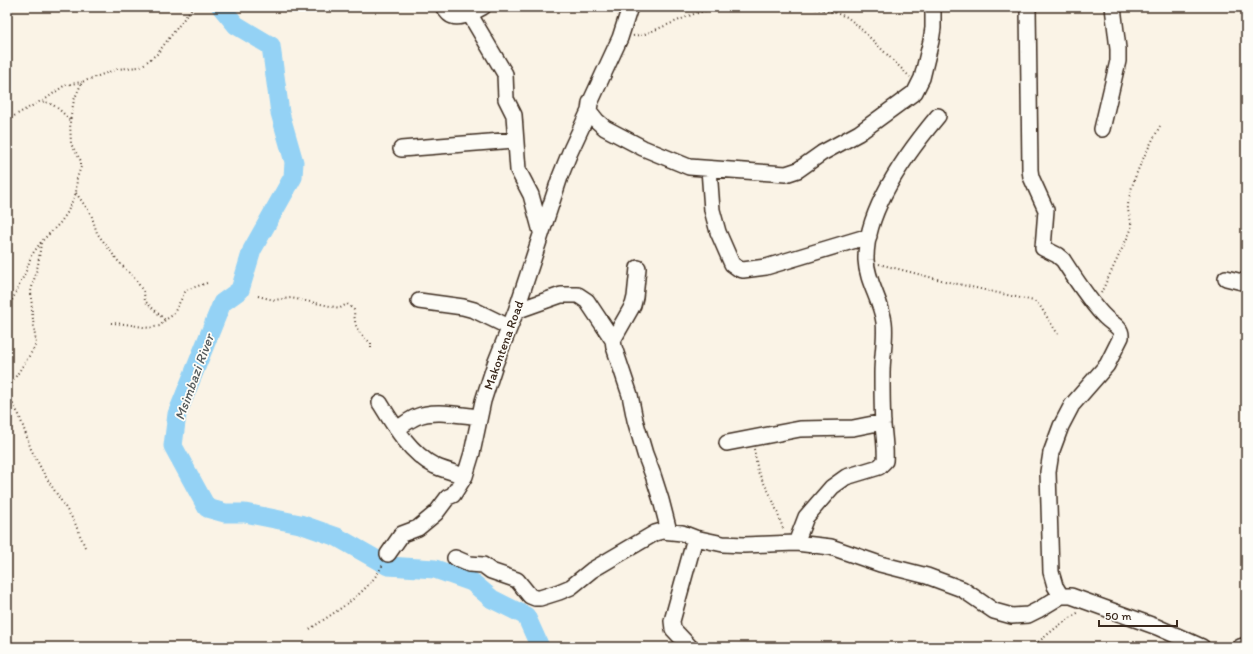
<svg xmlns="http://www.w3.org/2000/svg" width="1253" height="654" viewBox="0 0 1253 654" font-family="Itim,sans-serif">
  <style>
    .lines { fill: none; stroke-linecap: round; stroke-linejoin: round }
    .river { stroke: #94d2f5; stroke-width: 19 }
    .minor-casing { stroke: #3b2a1e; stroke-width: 18 }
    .path { stroke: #3b2a1e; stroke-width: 2; stroke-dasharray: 1 3; stroke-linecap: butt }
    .minor { stroke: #fdfcf7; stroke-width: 15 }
    .labels { text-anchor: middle; stroke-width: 3.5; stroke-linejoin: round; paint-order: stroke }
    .street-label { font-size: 13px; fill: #3b2a1e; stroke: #fdfcf7 }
    .water-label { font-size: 14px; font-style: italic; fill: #565c5e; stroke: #fdfcf7 }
  </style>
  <rect width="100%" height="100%" fill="#faf3e6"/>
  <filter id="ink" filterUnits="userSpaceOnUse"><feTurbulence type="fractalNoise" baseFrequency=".025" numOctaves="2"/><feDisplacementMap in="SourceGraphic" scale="8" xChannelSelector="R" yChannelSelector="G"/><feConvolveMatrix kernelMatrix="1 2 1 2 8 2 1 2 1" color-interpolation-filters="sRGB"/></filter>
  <g filter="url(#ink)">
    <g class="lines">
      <path class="river" d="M 221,7 L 236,25 L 271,46 L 280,113 L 294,162 L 293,177 L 252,250 L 240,290 L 222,303 L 177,414 L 173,446 L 207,508 L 225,513 L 245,513 L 300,524 L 337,537 L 388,566 L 435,569 L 472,582 L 492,599 L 526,616 L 540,647"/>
      <g class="minor-casing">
        <path id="minor" d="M 443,7 C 445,9 447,12 449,14 C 458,22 474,11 483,7
          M 630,7 L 620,38 L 590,103 L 589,111 L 597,121 L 605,128 L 643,148 L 689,167 L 786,174 L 798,170 L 822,153 L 859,133 L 915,92 L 922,78 L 931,41 L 933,28 L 933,7
          M 1028,7 L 1030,170 L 1031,177 L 1046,210 L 1043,248 L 1057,255 L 1063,260 C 1074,277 1092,305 1106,318 C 1112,324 1122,327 1121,337 L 1107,365 L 1072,405 L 1061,426 L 1051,453 L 1048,472 L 1051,572 L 1055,586 L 1061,596
          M 469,13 L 505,74 L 506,99 L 514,115 L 518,170 L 531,195 L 541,232
          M 1102,129 L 1118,61 L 1118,49 L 1113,7
          M 401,149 L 515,140
          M 709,169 L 712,210 L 718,232 L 732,264 L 739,269 L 743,270 L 766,267 L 869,236
          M 638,268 L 635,297 L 633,305 L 613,340 L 614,347 L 630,395 L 635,420 L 645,454 L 653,475 L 661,500 L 669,531
          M 1226,278 L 1246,283
          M 419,301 L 463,307 L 474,310 L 509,327
          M 516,311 L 561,295 L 578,295 L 587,301 L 613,340
          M 380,403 C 394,426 410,453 435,466 C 444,470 455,473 465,476
          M 397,429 C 403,425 409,420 416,417 C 434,409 459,415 479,417
          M 727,443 L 800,429 L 853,428 L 883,422
          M 796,543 L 806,517 L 832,487 L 846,477 L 879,467 L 885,461 C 886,449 884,437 883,425 C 882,408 882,390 882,373 C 882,356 886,338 884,322 C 881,300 867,282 866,260 C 865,211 907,153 938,116
          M 388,554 L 402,534 L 418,528 L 436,513 L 448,497 L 453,495 L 465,476 L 472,453 L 483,401 L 495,364 L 516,311 L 560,177 L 570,152 L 589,111
          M 455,558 L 469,564 L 483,565 L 491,571 L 517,580 L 530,596 L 535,598 L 540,598 L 559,592 L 571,587 L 592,570 L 655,533 L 662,531 L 682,533 L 695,538 L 723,544 L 744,545 L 796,543 L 831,547 L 880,564 L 927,576 L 962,589 L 994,611 L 1012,616 L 1028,615 L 1038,610 L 1061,596 L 1071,596 L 1157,627 L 1202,647
          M 690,647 L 673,629 L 672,621 L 695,538
          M 1240,647 L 1246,645"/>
      </g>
      <path class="path" d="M 807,7 L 833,12 L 847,17 L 857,25 L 910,77
        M 633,36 L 645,34 L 694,14 L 719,7
        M 43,101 L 65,85 L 82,82
        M 7,129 L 9,120 L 12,117 L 39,102 C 51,100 63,112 70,121
        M 76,193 L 91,214 L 97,233 L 118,261 L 136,280 L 144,293 L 145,301 L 165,320
        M 41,243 L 38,265 L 31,291 L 32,311 L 36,344 L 33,350 L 7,390 L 8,395 L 19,415 L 31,449 L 44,474 L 74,521 L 85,547
        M 879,264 L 949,282 L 1034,301 L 1040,306 L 1059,336
        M 1101,293 L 1131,230 C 1133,221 1127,214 1128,205 C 1132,176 1147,151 1160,126
        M 258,296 L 274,300 L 291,298 L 340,308 L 347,304 L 354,310 C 355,329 357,332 371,343 L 371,348
        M 7,311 L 27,269 L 31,256 L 41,242 L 60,223 L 67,213 L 76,193 L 77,178 L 81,167 L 81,161 L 71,144 L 70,121 L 74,100 L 82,82 L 117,69 L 139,67 L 144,64 L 157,54 L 193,7
        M 111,323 L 125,324 L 149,328 L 160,326 L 165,320 L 173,315 L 186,290 L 207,283
        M 754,449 L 758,472 L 772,498 L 784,531
        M 310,629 C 336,611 369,593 383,564
        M 1032,647 L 1057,627 L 1079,612"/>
      <use href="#minor" class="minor"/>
    </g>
  </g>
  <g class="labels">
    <g class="street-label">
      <text transform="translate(503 345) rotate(-70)" y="5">Makontena Road</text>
    </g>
    <g class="water-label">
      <text transform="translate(194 377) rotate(-70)" y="5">Msimbazi River</text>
    </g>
  </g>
  <rect width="1253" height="654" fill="none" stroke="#fdfcf7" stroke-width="24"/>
  <rect x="12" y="12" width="1229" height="630" fill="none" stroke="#3b2a1e" stroke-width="1.5" filter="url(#ink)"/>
  <path d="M1099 620v6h78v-6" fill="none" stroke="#3b2a1e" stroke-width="2"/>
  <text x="1105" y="620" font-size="12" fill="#3b2a1e" stroke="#fdfcf7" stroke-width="3" paint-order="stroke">50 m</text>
</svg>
